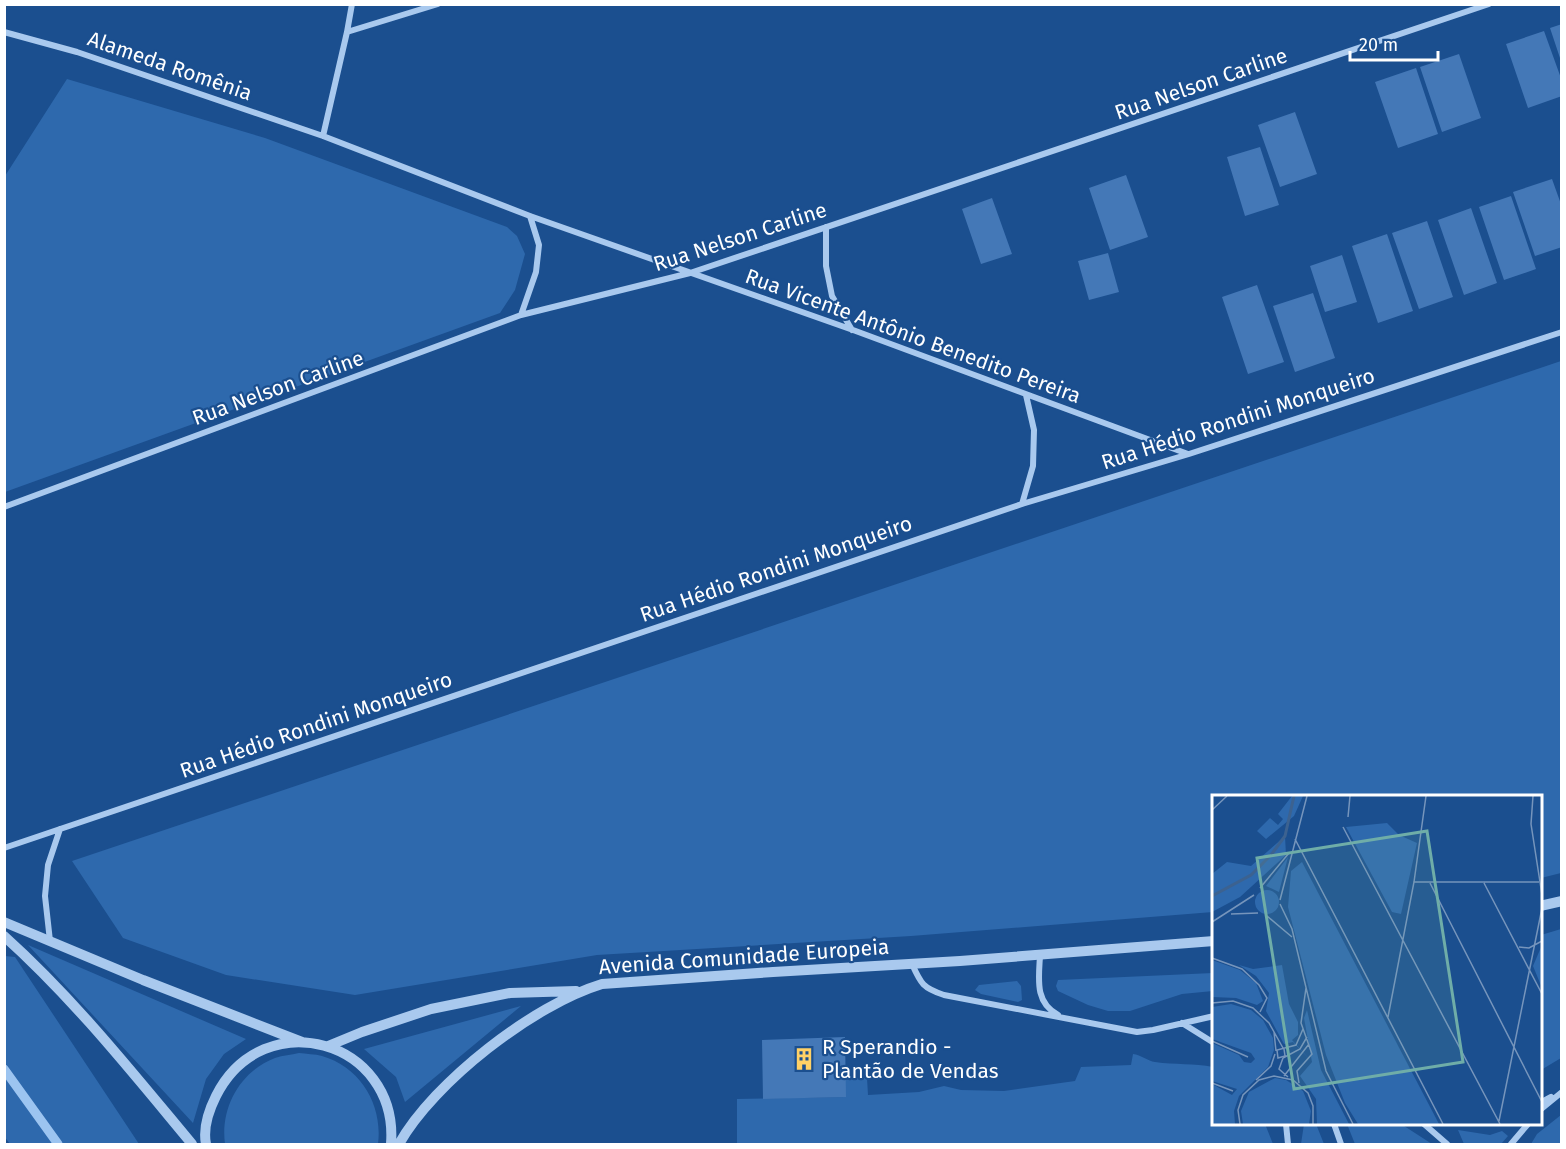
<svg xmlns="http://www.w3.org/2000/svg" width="1566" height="1149" viewBox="0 0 1566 1149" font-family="'Fira Sans',sans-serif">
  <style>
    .green { fill: #2e69ad }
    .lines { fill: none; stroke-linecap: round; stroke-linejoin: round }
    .stream { stroke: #9cc4f0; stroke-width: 9 }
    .building { fill: #4478b7 }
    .minor { stroke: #a9c9ee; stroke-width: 6 }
    .tertiary { stroke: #a9c9ee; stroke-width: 10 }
    .labels { text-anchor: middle; stroke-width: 4.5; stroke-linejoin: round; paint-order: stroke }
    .street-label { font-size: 21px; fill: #fff; stroke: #1b4f8f }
    .poi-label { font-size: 21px; fill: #fff; stroke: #1b4f8f; text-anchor: start }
    .inset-river { fill: none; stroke: #3c6290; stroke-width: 3 }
    .inset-road { fill: none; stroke: #7695bc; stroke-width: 1.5 }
    .view { fill: #6fada8; fill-opacity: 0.15; stroke: #6fada8; stroke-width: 3 }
    .inset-edge { fill: none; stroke: #fff; stroke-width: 3 }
  </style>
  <rect width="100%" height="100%" fill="#1b4f8f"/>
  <path class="green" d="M 67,79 L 265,138 L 507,227 L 517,236 L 525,254 L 515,290 L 500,313 L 5,492 L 5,176 Z
    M 1561,361 L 1561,873 L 1541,878 L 1540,796 L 1214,796 L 1213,912 L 911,936 L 597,955 L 355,995 L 226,975 L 123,938 L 72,861 Z
    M 1561,929 L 1561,1058 L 1541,1070 L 1541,935 Z
    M 28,945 L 246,1039 L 224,1054 L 206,1079 L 193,1123 Z
    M 5,956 L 15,957 L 139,1144 L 10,1144 L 4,1136 Z
    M 1213,973 L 1213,991 L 1182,994 L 1130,1011 L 1108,1011 L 1088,1005 L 1058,991 L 1056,986 L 1058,980 Z
    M 1017,981 L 1021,986 L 1022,1000 L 1018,1002 L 981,994 L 975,990 L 979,985 Z
    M 521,1006 L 405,1102 L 396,1077 L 364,1049 Z
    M 299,1053 C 306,1054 315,1054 322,1056 C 361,1067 383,1106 378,1144 L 225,1144 C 220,1108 240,1071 275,1058 C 283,1055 291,1055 299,1053 Z
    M 1133,1054 C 1141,1055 1148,1061 1155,1062 C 1175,1065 1194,1063 1213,1067 L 1214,1124 L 1265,1124 L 1273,1144 L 737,1144 L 737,1099 L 845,1097 L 845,1078 L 867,1078 L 868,1095 L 919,1092 L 944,1086 L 961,1090 L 1004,1091 L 1075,1081 L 1081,1067 L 1131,1065 Z
    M 1561,1115 L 1561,1144 L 1531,1144 L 1537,1134 Z
    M 1304,1124 L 1316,1124 L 1324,1144 L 1301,1144 Z
    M 1347,1124 L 1401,1124 L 1432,1144 L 1355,1144 Z
    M 1458,1130 L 1490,1135 L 1502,1131 L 1508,1136 L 1501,1144 L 1464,1144 Z"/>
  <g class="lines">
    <path class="stream" d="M 4,1069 L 58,1144"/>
  </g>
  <path class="building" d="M 1562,24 L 1562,61 L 1561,61 L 1550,28 Z
    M 1544,31 L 1562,81 L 1562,96 L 1528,108 L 1506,44 Z
    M 1459,54 L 1481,118 L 1442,132 L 1420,67 Z
    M 1416,68 L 1438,134 L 1398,148 L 1375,82 Z
    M 1295,112 L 1317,174 L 1280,187 L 1258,125 Z
    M 1260,147 L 1279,205 L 1245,216 L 1227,157 Z
    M 1126,175 L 1148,237 L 1110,250 L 1089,188 Z
    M 1552,179 L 1562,207 L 1562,247 L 1535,256 L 1513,192 Z
    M 1511,196 L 1536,269 L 1504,280 L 1479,207 Z
    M 992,198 L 1012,254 L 981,264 L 962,209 Z
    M 1471,208 L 1497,283 L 1464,295 L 1438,220 Z
    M 1427,221 L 1453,297 L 1419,309 L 1392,233 Z
    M 1387,234 L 1413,311 L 1378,323 L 1352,246 Z
    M 1108,253 L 1119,292 L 1089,300 L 1078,261 Z
    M 1342,255 L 1357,302 L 1325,312 L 1310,266 Z
    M 1257,285 L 1284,362 L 1248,374 L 1222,297 Z
    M 1313,293 L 1335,358 L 1295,372 L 1273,306 Z
    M 845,1037 L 846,1097 L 763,1099 L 762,1040 Z"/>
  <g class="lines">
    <path class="minor" d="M 4,32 L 77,52 L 323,136 L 530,216 L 853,330 L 1188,454
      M 347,32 L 438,4
      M 323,136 L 347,32 L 352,4
      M 826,227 L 826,266 L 832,296 L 852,330
      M 521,315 L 536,272 L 539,245 L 530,216
      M 1022,504 L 1033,466 L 1034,430 L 1026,395
      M 4,507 L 521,315 L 690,273 L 1489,4
      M 4,848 L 1022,504 L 1189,454 L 1562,332
      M 50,941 L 45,896 L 48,865 L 60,829
      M 1040,955 C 1039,978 1034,1002 1058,1015
      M 912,964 C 921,984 923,988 944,995 L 1137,1032 L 1153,1030 L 1214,1016
      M 1182,1023 L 1214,1043
      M 1540,1103 L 1551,1097
      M 1540,1110 L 1562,1092
      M 1286,1124 L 1288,1144
      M 1334,1124 L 1341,1144
      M 1424,1124 L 1447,1144
      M 1511,1144 L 1528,1124"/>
    <path class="tertiary" d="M 1540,906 L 1562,901
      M 4,922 L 143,980 L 302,1042
      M 4,936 C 74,999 132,1072 192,1144
      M 328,1046 L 362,1032 L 431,1009 L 510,993 L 576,991
      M 206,1144 C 203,1129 209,1110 216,1096 C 263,1002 399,1040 391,1144
      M 399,1144 C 434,1082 533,1005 602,984 L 773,972 L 960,961 L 1214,941"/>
  </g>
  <defs>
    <g id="building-bare" transform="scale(1.8)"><path d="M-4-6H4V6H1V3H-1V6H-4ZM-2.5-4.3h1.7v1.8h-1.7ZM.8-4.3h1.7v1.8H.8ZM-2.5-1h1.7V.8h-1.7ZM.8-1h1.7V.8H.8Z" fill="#ffd166" stroke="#1b4f8f" stroke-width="2.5" paint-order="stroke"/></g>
  </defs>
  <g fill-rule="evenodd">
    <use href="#building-bare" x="804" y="1059"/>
  </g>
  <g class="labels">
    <g class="street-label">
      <text transform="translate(170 66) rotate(19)" y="7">Alameda Romênia</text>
      <text transform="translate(1201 84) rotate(-19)" y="7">Rua Nelson Carline</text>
      <text transform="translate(740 237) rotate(-18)" y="7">Rua Nelson Carline</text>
      <text transform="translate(913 336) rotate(20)" y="7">Rua Vicente Antônio Benedito Pereira</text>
      <text transform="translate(278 388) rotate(-20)" y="7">Rua Nelson Carline</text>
      <text transform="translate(1238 419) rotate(-18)" y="7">Rua Hédio Rondini Monqueiro</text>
      <text transform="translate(776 569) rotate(-19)" y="7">Rua Hédio Rondini Monqueiro</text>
      <text transform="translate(316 725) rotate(-19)" y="7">Rua Hédio Rondini Monqueiro</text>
      <text transform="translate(744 957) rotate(-4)" y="7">Avenida Comunidade Europeia</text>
    </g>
    <g class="poi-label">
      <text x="822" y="1054">R Sperandio -<tspan x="822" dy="24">Plantão de Vendas</tspan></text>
    </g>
  </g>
  <g transform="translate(1212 795)">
    <rect width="330" height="330" fill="#1b4f8f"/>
    <path d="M 80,1 L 91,1 L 82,21 L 54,44 L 45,36 L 58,23 L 66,30 L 71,24 L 66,19 ZM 175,28 L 187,40 L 205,48 L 189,119 L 180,117 L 134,32 ZM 73,41 L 74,60 L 28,102 L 0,117 L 0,79 L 15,67 L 39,71 ZM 76,62 L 67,97 L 54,91 ZM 90,67 L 227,329 L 146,329 L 133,308 L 114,260 L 76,112 L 79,76 ZM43 107a12 12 0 1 1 24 0a12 12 0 1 1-24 0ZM 330,150 L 330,193 L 321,171 ZM 0,165 L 28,175 L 44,188 L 51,206 L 45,210 L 24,203 L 0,202 ZM 27,170 L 41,174 L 70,170 L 77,209 L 86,227 L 86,240 L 80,245 L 100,267 L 92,223 L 95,215 L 109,275 L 137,329 L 105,329 L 104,304 L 88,281 L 100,267 L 81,247 L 72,249 L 54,216 L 57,198 L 44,181 ZM 19,209 L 39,215 L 51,225 L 61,243 L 62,255 L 56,272 L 27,301 L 22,316 L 23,329 L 1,329 L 0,289 L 20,300 L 25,294 L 0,286 L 0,248 L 27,260 L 32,267 L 39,268 L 43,264 L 39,258 L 0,244 L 0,212 ZM 63,283 L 74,285 L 91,296 L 99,316 L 97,329 L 31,329 L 29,316 L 37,297 Z" fill="#2e69ad"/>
    <path class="inset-river" d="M 0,101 L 39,80 L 59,60 L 73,41 L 82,1"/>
    <path class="inset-road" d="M 321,1 L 319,29 L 330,100M 0,15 L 15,1M 136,22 L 138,1M 131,32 L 288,329M 83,44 L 231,329M 202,87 L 327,87M 218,88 L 330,307M 272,88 L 330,199M 48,93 L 77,58M 68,105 L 95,1M 68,109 L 80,134 L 114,276 L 141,329M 19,119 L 46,118M 55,121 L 80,142M 0,127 L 42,100M 307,152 L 317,153 L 330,146M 0,163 L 30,174 L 47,190 L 55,203 L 48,217M 0,208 L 21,206 L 41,213 L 57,228 L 71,253M 176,222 L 202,87 L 214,1M 62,237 L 64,256M 0,246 L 36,262M 72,254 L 73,261 L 66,263 L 65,255 L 84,250 L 91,234M 71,263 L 88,254 L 95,242M 71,263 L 67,274 L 76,282M 72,281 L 97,249M 44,285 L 59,271 L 63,259M 0,288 L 21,296M 87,288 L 85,276 L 100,259 L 89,228 L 94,193M 287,326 L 330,113M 28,329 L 26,315 L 31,300 L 47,285 L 62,281 L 81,285 L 96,298 L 101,311 L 101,329"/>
    <path class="view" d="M 215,36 L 251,267 L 82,294 L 45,63 Z"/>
    <rect width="330" height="330" class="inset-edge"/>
  </g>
  <rect width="1566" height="1149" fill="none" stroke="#ffffff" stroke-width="12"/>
  <path d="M1350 51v9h88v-9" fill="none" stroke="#ffffff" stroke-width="3"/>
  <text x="1359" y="51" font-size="18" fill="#ffffff" stroke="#1b4f8f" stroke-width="4.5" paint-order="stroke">20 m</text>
</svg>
